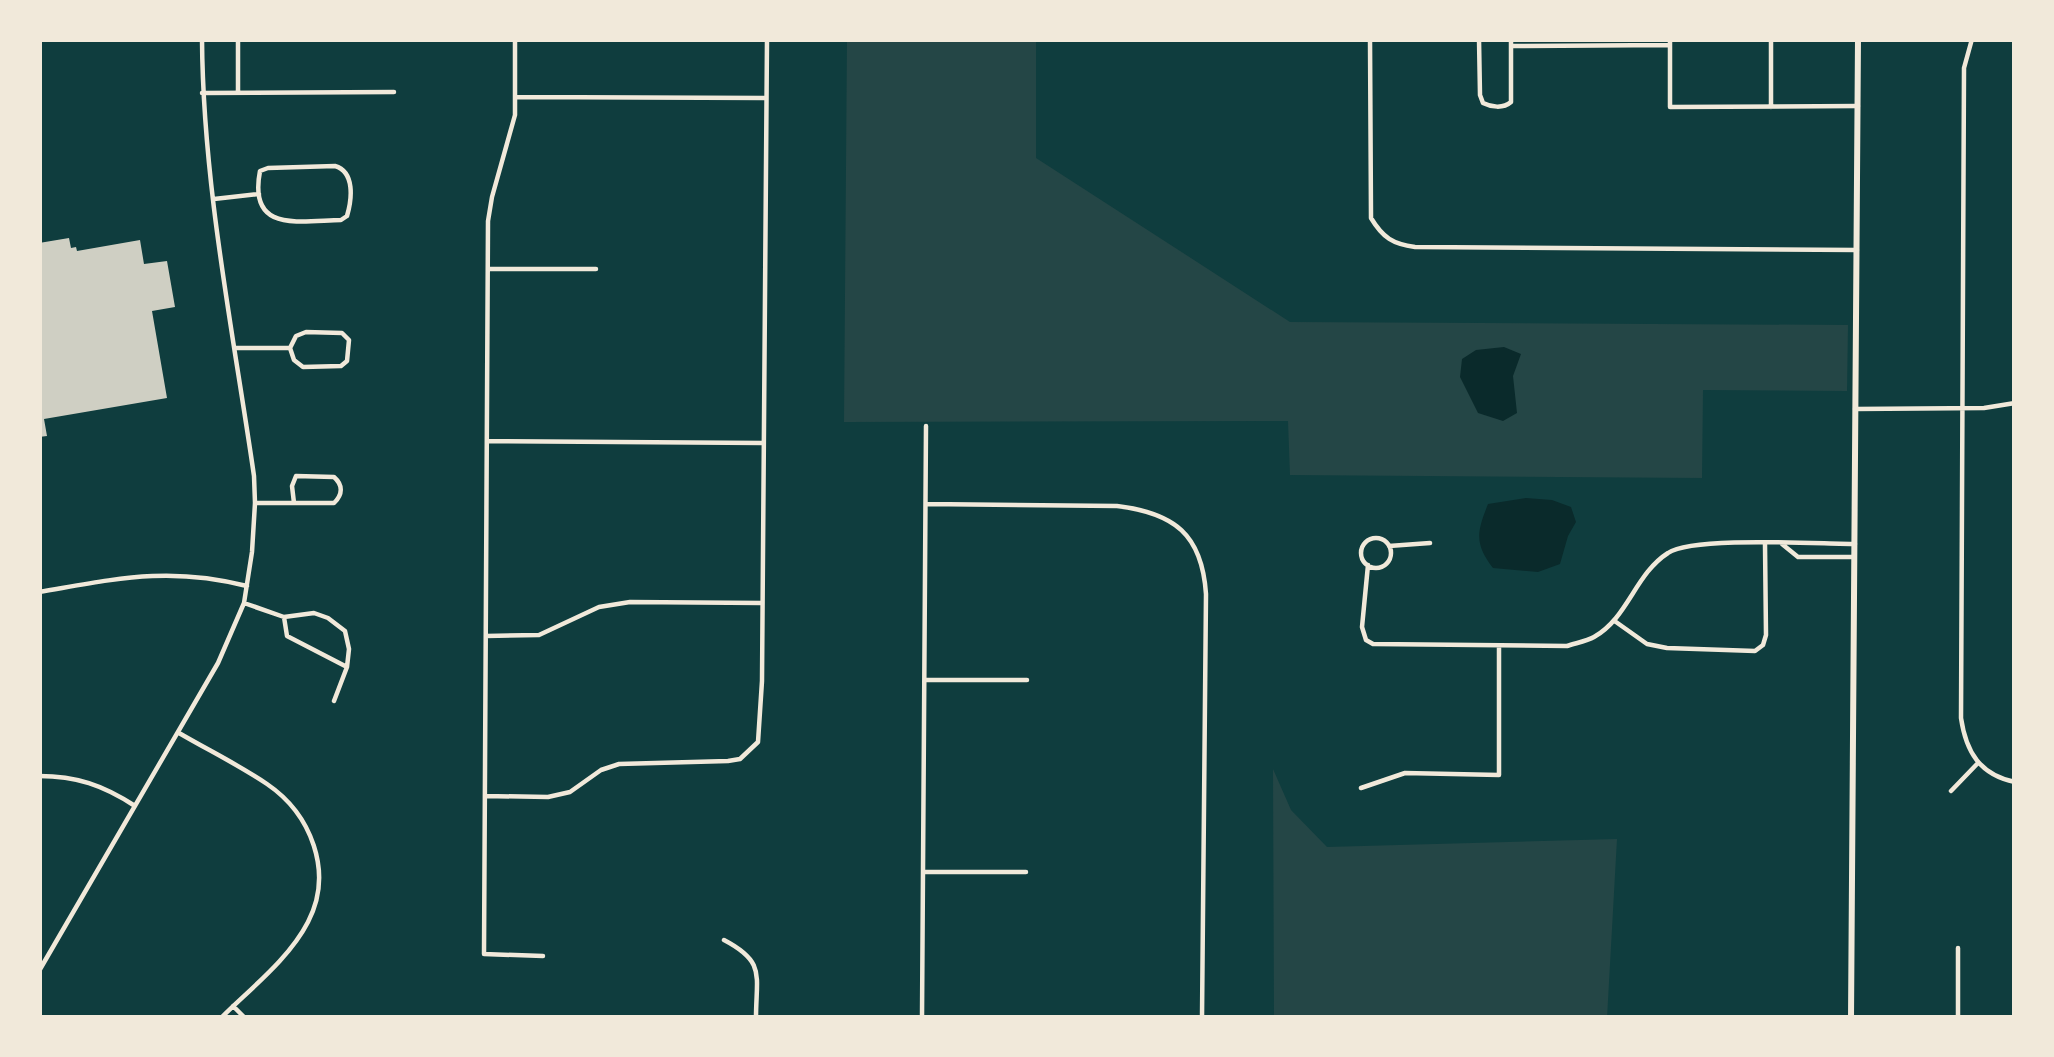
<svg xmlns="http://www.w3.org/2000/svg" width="2054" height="1057" viewBox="0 0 2054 1057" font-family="'Sofia Sans Condensed',sans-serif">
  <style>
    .green { fill: #244646 }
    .water { fill: #0a2a2b }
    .building { fill: #cfcfc3 }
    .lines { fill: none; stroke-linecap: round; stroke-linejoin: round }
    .minor { stroke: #f1e9da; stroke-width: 4.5 }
    .tertiary { stroke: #f1e9da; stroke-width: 6 }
  </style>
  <rect width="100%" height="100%" fill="#0f3d3e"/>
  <path class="green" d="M 847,39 L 1036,39 L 1036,158 L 1290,322 L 1848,325 L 1847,391 L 1703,390 L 1702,478 L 1290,475 L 1288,421 L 844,422 Z
    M 1273,769 L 1291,810 L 1327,847 L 1617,839 L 1607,1018 L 1274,1018 Z"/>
  <path class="water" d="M 1504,347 L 1521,354 L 1513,376 L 1517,413 L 1503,421 L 1478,413 L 1460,377 L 1462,359 L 1476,350 Z
    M 1526,498 L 1552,500 L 1571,507 L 1576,522 L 1568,536 L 1560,564 L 1538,572 L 1493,568 C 1474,543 1477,532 1488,504 Z"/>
  <path class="building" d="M 69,238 L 71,248 L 76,247 L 77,251 L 140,240 L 144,264 L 167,261 L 175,307 L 152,311 L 167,398 L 44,419 L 47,436 L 39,437 L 39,243 Z"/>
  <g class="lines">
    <path class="minor" d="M 515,39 L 515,115 L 492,197 L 488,221 L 484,954 L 543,956
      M 1370,39 L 1371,218 C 1383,238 1393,244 1415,247 L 1857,250
      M 1479,39 L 1480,95 L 1483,103 C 1491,107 1503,109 1511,102 L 1511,39
      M 1670,39 L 1670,107 L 1858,106
      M 1972,39 L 1964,68 L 1961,718 C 1966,752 1980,775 2015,782
      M 1511,46 L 1670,45
      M 238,92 L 238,39
      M 202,93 L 394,92
      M 517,97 L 766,98
      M 1771,107 L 1771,39
      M 335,166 C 355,172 352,199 347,216 L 341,220 C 298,221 248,233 260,171 L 268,168 Z
      M 214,199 L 259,194
      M 488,269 L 596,269
      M 306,332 L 342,333 L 349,340 L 347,361 L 341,366 L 303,367 L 294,360 L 290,348 L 296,336 Z
      M 236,348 L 290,348
      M 1855,409 L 1984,408 L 2015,403
      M 487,441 L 763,443
      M 257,503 L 334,503 C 343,494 343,485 334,477 L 296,476 L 292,486 L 294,503
      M 926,504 L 1117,506 C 1174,513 1202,534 1206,594 L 1202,1018
      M1361 553a15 15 0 1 1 30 0a15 15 0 1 1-30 0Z
      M 1782,544 L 1798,557 L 1854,557
      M 1389,546 L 1430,543
      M 1368,565 L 1362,627 L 1366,640 L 1373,644 L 1567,646 C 1576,643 1587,641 1594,637 C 1628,618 1635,574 1668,553 C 1693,536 1818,544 1855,544
      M 39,592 C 116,579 168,566 247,586
      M 244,603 L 284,617 L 314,613 L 328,618 L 345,631 L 349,649 L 347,667 L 287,636 L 284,617
      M 1616,622 L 1647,644 L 1667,648 L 1755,651 L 1763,645 L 1766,635 L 1765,544
      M 486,636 L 539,635 L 599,607 L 630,602 L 762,603
      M 926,680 L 1027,680
      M 334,701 L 347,667
      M 179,733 C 208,750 239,765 267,784 C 311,814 334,872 308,922 C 289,959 250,989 221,1018
      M 39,776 C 76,776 103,785 135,806
      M 1361,788 L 1405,773 L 1499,775 L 1499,646
      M 1951,791 L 1977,764
      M 485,796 L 548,797 L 570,792 L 601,770 L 619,764 L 728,761 L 740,759 L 758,742 L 762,681 L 767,39
      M 924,872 L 1026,872
      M 724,940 C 766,962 756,975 756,1018
      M 39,971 L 218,663 L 244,603 L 252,552 L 255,503 L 254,476 C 233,331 203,185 202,39
      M 233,1006 L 245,1018
      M 922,1018 L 926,426
      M 1958,1018 L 1958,948"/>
    <path class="tertiary" d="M 1851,1018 L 1858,39"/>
  </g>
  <rect width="2054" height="1057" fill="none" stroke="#f1e9da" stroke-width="84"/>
</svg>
